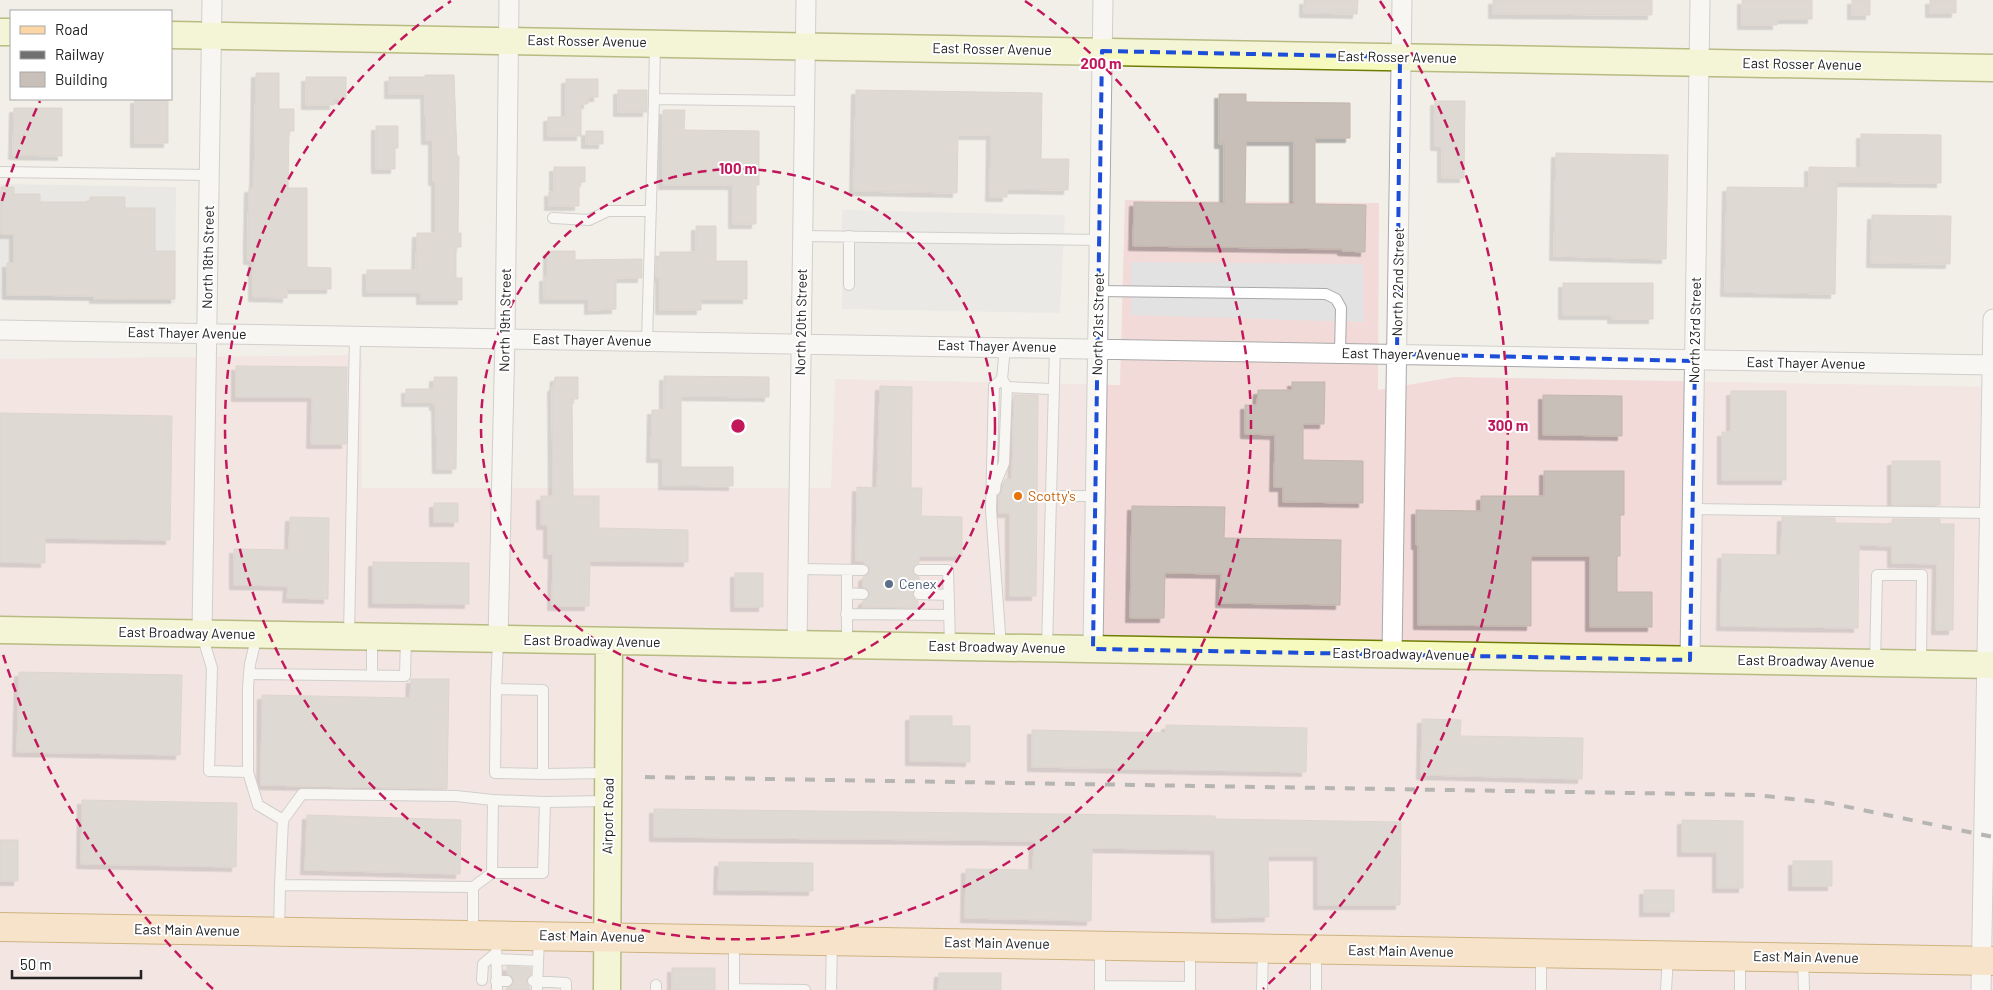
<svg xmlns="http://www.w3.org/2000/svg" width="1993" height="990" viewBox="0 0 1993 990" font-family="Barlow,sans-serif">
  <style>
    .residential { fill: #e0dfdf }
    .commercial { fill: #f2dad9 }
    .parking { fill: #e2e2e2 }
    .building { fill: #c7bfb8; stroke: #c4b6ab; fill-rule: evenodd; filter: url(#shadow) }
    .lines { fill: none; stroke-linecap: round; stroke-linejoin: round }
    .lane-casing { stroke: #a9a9a9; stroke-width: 12 }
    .street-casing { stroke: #a9a9a9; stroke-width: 21 }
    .secondary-casing { stroke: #707d05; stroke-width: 29 }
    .primary-casing { stroke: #a06b00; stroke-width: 30 }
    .lane { stroke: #fff; stroke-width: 10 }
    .street { stroke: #fff; stroke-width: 19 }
    .secondary { stroke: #f7fabf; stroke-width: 26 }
    .primary { stroke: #fcd6a4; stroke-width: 28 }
    .rail { stroke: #707070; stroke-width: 4; stroke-dasharray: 10 10; stroke-linecap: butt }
    .marked { fill: none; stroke: #1d4ed8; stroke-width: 4; stroke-dasharray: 10 6; stroke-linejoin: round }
    .ring { fill: none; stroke: #c2185b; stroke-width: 2.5; stroke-dasharray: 9 6 }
    .food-dot { fill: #e8710a; stroke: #fff; stroke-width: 2 }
    .service-dot { fill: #5c6f8a; stroke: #fff; stroke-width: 2 }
    .labels { text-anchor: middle; stroke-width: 4; stroke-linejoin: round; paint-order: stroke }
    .street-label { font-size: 14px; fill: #222; stroke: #fff }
    .food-label { font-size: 14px; fill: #c56008; stroke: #fff; text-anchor: start }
    .service-label { font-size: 14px; fill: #4e5e75; stroke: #fff; text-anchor: start }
    .centre { fill: #c2185b; stroke: #fff; stroke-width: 2.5 }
    .ring-label { font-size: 15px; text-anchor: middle; font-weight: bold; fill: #c2185b; stroke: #fff; stroke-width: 4; stroke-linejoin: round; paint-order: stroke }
  </style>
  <defs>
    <filter id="shadow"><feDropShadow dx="-4.5" dy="4.5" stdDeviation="0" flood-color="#0004"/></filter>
  </defs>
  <rect width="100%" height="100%" fill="#f2efe9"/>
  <path class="residential" d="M 0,184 L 176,187 L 175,303 L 0,299 Z"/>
  <path class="commercial" d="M 1125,200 L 1379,203 L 1378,390 L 1454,377 L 1993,387 L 1993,990 L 0,990 L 0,359 L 362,355 L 362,488 L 831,488 L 835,379 L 1120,385 Z"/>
  <path class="parking" d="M 842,210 L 1065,215 L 1060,313 L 842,309 Z
    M 1131,262 L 1363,264 L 1364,322 L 1131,315 Z"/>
  <path class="building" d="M 1304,0 L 1358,0 L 1357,14 L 1304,13 Z
    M 1493,0 L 1652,0 L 1652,15 L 1493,14 Z
    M 1742,0 L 1812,0 L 1812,19 L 1777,19 L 1777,25 L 1742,25 Z
    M 1852,0 L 1870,0 L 1870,15 L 1852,15 Z
    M 1930,0 L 1956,0 L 1956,13 L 1930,13 Z
    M 256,73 L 279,73 L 279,109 L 294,109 L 294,131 L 289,131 L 288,188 L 307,188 L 307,267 L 331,268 L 331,289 L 287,289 L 287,298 L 253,297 L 253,260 L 248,260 L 248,234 L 249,188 L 254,188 Z
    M 425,75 L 454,75 L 457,156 L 459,156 L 458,233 L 461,233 L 461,247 L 456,247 L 456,278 L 462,278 L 462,300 L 421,300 L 421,292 L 367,292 L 367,270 L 416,270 L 417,233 L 436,233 L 436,181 L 433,181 L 433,140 L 426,140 L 425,94 L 389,94 L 389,77 L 425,77 Z
    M 306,77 L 346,77 L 346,99 L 334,99 L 334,105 L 306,105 Z
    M 566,79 L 598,79 L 598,97 L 588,97 L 588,104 L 581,104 L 581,136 L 548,136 L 548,117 L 566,117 Z
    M 618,90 L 647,90 L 647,112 L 618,112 Z
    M 856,90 L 1042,93 L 1041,159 L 1069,159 L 1068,190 L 1007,189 L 1007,197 L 990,197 L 991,135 L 958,135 L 957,193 L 854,191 Z
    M 1219,94 L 1246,94 L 1246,102 L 1350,103 L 1350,138 L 1315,138 L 1315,204 L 1366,205 L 1365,252 L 1342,251 L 1342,249 L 1133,246 L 1134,202 L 1224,203 L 1224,144 L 1219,144 ZM 1246,141 L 1294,141 L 1294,204 L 1245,204 Z
    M 135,99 L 168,99 L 168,143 L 135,143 Z
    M 1435,101 L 1465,101 L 1464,178 L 1442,178 L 1442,146 L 1435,146 Z
    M 14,108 L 62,108 L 62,156 L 13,155 Z
    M 663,110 L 685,110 L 684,130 L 759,131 L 759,185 L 756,185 L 756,224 L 733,224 L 733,185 L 663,185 Z
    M 376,126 L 398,126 L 398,148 L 395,148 L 395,169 L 376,169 Z
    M 586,131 L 603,131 L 603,144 L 586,144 Z
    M 1861,134 L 1941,135 L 1941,183 L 1837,182 L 1835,294 L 1725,292 L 1727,187 L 1809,188 L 1809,167 L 1861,168 Z
    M 1556,153 L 1668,155 L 1666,259 L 1554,256 Z
    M 554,167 L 585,167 L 585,182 L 579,182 L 579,206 L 549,206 L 549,192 L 554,192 Z
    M 1,187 L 14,187 L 14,194 L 40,194 L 40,202 L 90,202 L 90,197 L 125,197 L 125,208 L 155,208 L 155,251 L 175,251 L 175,299 L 94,299 L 94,296 L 7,295 L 7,263 L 14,263 L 14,234 L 1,234 Z
    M 1872,215 L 1951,216 L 1950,264 L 1871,263 Z
    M 696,226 L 716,226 L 716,261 L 747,261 L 747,299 L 701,299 L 701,310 L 660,310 L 660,277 L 656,277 L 656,259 L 660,259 L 660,252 L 696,252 Z
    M 548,251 L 575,251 L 575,260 L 642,259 L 642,278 L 616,278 L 616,309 L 589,310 L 589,299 L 544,299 L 544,277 L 548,277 Z
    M 1563,283 L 1653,283 L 1653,319 L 1612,319 L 1612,315 L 1563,315 Z
    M 236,366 L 347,367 L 346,444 L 311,444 L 312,397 L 236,397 Z
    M 664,376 L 769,377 L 769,397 L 681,396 L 681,467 L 733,467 L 733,486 L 663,485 L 663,458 L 651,458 L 652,410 L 664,410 Z
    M 434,377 L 457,377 L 456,469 L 437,469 L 436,406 L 434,406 L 434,402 L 406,402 L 406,389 L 434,389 Z
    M 555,377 L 578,377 L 578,399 L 572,399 L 573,496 L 599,496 L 599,528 L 688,530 L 688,562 L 590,561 L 589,606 L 552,606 L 553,554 L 548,554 L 548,525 L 541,525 L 541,496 L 553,496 L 552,387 L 554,387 Z
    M 1292,382 L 1325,382 L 1324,424 L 1303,424 L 1303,460 L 1363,461 L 1363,503 L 1283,502 L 1283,487 L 1274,487 L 1275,435 L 1245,434 L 1245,405 L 1257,405 L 1258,390 L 1292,390 Z
    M 880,386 L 912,387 L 911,488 L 922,488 L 921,516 L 962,517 L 962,556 L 919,556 L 919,563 L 913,567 L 913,574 L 919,577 L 919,587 L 913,590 L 912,594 L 915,600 L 918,601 L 918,608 L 862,607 L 863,601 L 868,598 L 870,594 L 867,589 L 863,587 L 863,577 L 869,574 L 870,570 L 863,561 L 856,561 L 857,487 L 877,488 Z
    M 1731,391 L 1786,391 L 1786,480 L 1722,480 L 1722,432 L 1731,432 Z
    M 1014,395 L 1038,395 L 1036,596 L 1010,596 L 1010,513 L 999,513 L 999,496 L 1002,491 L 1003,484 L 1005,479 L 1012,479 Z
    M 1543,395 L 1622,396 L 1622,436 L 1543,435 Z
    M 0,413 L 172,416 L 170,540 L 45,538 L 45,563 L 0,562 Z
    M 1892,461 L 1940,461 L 1940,505 L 1892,505 Z
    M 1544,471 L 1624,471 L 1624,515 L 1620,515 L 1620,556 L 1617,556 L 1617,592 L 1652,592 L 1652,627 L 1590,627 L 1590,556 L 1531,556 L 1531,626 L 1418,625 L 1418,545 L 1416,545 L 1416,510 L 1481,511 L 1481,496 L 1544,496 Z
    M 434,503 L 458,503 L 458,522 L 434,522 Z
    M 1132,506 L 1225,507 L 1224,538 L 1341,540 L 1340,605 L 1220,603 L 1221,574 L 1165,573 L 1164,618 L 1130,618 Z
    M 290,517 L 329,518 L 328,599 L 287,598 L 288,586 L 234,585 L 234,549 L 289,550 Z
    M 1782,517 L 1835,518 L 1835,523 L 1892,524 L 1892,519 L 1940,519 L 1940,524 L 1954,524 L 1953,630 L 1936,630 L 1937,564 L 1892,563 L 1892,546 L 1859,545 L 1858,628 L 1721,626 L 1722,554 L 1781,555 Z
    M 373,562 L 469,563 L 469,604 L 373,603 Z
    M 735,573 L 763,573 L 763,607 L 735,607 Z
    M 19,672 L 182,675 L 180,755 L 17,752 Z
    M 411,679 L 449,679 L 447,789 L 261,785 L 262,695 L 410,698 Z
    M 910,716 L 952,716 L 952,726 L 970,726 L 970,762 L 910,761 Z
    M 1422,719 L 1461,720 L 1460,736 L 1583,738 L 1582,779 L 1421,775 Z
    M 1166,725 L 1307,728 L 1306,772 L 1032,767 L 1032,730 L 1166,733 Z
    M 82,800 L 237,803 L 236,867 L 81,864 Z
    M 654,809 L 1215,816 L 1215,819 L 1401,822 L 1400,905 L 1318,905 L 1318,856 L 1268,856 L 1269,917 L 1216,918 L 1215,850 L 1092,848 L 1091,921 L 965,918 L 966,869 L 1033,870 L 1034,841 L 654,837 Z
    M 307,815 L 461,820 L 460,874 L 305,870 Z
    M 1682,820 L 1743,821 L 1743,888 L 1717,888 L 1717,852 L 1682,852 Z
    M 0,840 L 18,840 L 18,881 L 0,881 Z
    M 1793,861 L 1832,861 L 1832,886 L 1793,886 Z
    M 719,862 L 813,863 L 813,891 L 718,890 Z
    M 1644,890 L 1674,890 L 1674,912 L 1644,912 Z
    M 507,966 L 531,968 L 531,975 L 526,981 L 530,990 L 507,990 L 514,981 L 513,977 L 507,974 Z
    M 672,968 L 715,968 L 715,990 L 672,990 Z
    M 939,973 L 1001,973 L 1001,990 L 938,990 Z"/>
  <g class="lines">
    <g class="lane-casing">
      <path id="lane" d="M 654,99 L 655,45
        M 0,172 L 209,175
        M 553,218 L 589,220 L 608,211 L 651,211
        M 803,236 L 1100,240
        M 849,285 L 849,236
        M 1099,291 L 1326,294 L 1336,299 L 1341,308 L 1340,353
        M 647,341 L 654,99 L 804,101
        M 1007,387 L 1052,389
        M 995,490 L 996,482 L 1004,463 L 1007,387 L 1002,379
        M 1050,496 L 1095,496
        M 1693,509 L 1990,513
        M 798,569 L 863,570
        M 919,570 L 948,570 L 950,645
        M 847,593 L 863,594
        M 919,594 L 949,595
        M 846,614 L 949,615
        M 202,635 L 212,668 L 209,771 L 248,772
        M 257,635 L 250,664 L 248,687 L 248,772 L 258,805 L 283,820
        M 349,635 L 355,336
        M 847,644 L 847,570
        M 1001,647 L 991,510 L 994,386 L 1002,379 L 1005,347
        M 1047,648 L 1055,347
        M 1875,663 L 1877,575 L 1922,575 L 1921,662
        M 249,674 L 405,676 L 406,638
        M 372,676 L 372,637
        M 496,689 L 498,640
        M 543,774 L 495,773 L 496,689 L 543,690 L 543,774 L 607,773
        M 492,873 L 493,800 L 545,802
        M 280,885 L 283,820 L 302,794 L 456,796 L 493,800
        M 473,887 L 492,873 L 543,873 L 545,802 L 607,801
        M 279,931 L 280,885 L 473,887 L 473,933
        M 496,936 L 497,990
        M 1740,957 L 1740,990
        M 1803,958 L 1804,990
        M 497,959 L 538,961
        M 482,980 L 483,964 L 496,953
        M 496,981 L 507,981
        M 533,981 L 566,983 L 566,990
        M 1100,986 L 1190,987
        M 734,989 L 805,990
        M 537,990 L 539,936
        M 656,990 L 656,985
        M 734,990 L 734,940
        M 831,990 L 832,941
        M 1100,990 L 1100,946
        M 1190,990 L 1190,948
        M 1262,990 L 1263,949
        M 1316,990 L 1316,950
        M 1541,990 L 1541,954
        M 1666,990 L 1668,956"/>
    </g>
    <g class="street-casing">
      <path id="street" d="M 0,330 L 1993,365
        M 202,633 L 212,0
        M 498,639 L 505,338 L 509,0
        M 797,644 L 806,0
        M 1093,649 L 1103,0
        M 1392,654 L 1402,0
        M 1690,660 L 1700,0
        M 1981,990 L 1993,319"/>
    </g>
    <g class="secondary-casing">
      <path id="secondary" d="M 0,32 L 11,32
        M 171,35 L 1993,68
        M 0,630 L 1993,665
        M 607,990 L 609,641"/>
    </g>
    <g class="primary-casing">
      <path id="primary" d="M 0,927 L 1993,961"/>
    </g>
    <use href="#lane" class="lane"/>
    <use href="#street" class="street"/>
    <use href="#secondary" class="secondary"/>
    <use href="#primary" class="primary"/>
    <path class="rail" d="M 645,777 L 1756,795 L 1829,803 L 1993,837"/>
  </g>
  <path d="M0 0H1993V990H0ZM 1102,51 L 1400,57 L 1397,354 L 1695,361 L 1690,660 L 1093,649 Z" fill="#f2efe9" fill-opacity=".55" fill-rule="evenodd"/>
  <path class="marked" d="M 1102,51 L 1400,57 L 1397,354 L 1695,361 L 1690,660 L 1093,649 Z"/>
  <g class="ring">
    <circle cx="738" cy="426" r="257"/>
    <path d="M1025 1A513 513 0 1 1 451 1"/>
    <path d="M213 989A770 770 0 0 1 2 651M2 201A770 770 0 0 1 40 101M1380 1A770 770 0 0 1 1263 989"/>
  </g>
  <circle class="food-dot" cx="1018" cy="496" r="5"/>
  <circle class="service-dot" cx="889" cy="584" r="5"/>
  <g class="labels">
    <g class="street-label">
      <text transform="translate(587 41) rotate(1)" y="5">East Rosser Avenue</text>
      <text transform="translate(992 49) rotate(1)" y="5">East Rosser Avenue</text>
      <text transform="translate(1397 57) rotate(1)" y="5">East Rosser Avenue</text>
      <text transform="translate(1802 64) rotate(1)" y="5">East Rosser Avenue</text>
      <text transform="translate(208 257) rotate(-89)" y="5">North 18th Street</text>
      <text transform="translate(1398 282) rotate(-89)" y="5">North 22nd Street</text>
      <text transform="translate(505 320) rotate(-89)" y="5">North 19th Street</text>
      <text transform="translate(801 322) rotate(-89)" y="5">North 20th Street</text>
      <text transform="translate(1098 324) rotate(-89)" y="5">North 21st Street</text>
      <text transform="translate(1695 330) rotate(-89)" y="5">North 23rd Street</text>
      <text transform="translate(187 333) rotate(1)" y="5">East Thayer Avenue</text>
      <text transform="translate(592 340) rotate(1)" y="5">East Thayer Avenue</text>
      <text transform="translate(997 346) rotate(1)" y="5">East Thayer Avenue</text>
      <text transform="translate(1401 354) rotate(1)" y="5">East Thayer Avenue</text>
      <text transform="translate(1806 363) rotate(1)" y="5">East Thayer Avenue</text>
      <text transform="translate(187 633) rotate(1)" y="5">East Broadway Avenue</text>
      <text transform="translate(592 641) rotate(1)" y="5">East Broadway Avenue</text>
      <text transform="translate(997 647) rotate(1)" y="5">East Broadway Avenue</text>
      <text transform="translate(1401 654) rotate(1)" y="5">East Broadway Avenue</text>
      <text transform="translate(1806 661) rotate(1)" y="5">East Broadway Avenue</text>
      <text transform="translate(608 816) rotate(-89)" y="5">Airport Road</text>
      <text transform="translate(187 930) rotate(1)" y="5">East Main Avenue</text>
      <text transform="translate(592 936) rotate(1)" y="5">East Main Avenue</text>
      <text transform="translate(997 943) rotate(1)" y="5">East Main Avenue</text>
      <text transform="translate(1401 951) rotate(1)" y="5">East Main Avenue</text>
      <text transform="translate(1806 957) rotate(1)" y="5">East Main Avenue</text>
    </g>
    <g class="food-label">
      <text x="1028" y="501">Scotty's</text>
    </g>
    <g class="service-label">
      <text x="899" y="589">Cenex</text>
    </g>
  </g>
  <circle cx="738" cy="426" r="8" class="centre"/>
  <g class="ring-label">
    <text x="1101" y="69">200 m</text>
    <text x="738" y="174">100 m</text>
    <text x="1508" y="431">300 m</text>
  </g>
  <rect x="10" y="10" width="162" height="90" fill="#ffffff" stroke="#a7a7a7"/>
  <rect x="20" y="26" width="25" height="8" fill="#fcd6a4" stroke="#a7a7a7"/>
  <text x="55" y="35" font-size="15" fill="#222222">Road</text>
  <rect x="20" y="51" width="25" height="8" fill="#707070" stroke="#a7a7a7"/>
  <text x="55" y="60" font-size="15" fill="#222222">Railway</text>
  <rect x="20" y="72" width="25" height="15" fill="#c7bfb8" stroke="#a7a7a7"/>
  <text x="55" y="85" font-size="15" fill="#222222">Building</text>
  <path d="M12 970v8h129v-8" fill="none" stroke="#222222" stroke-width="2.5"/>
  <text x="20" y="970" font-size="15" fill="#222222" stroke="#ffffff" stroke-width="4" paint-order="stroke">50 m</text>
</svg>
